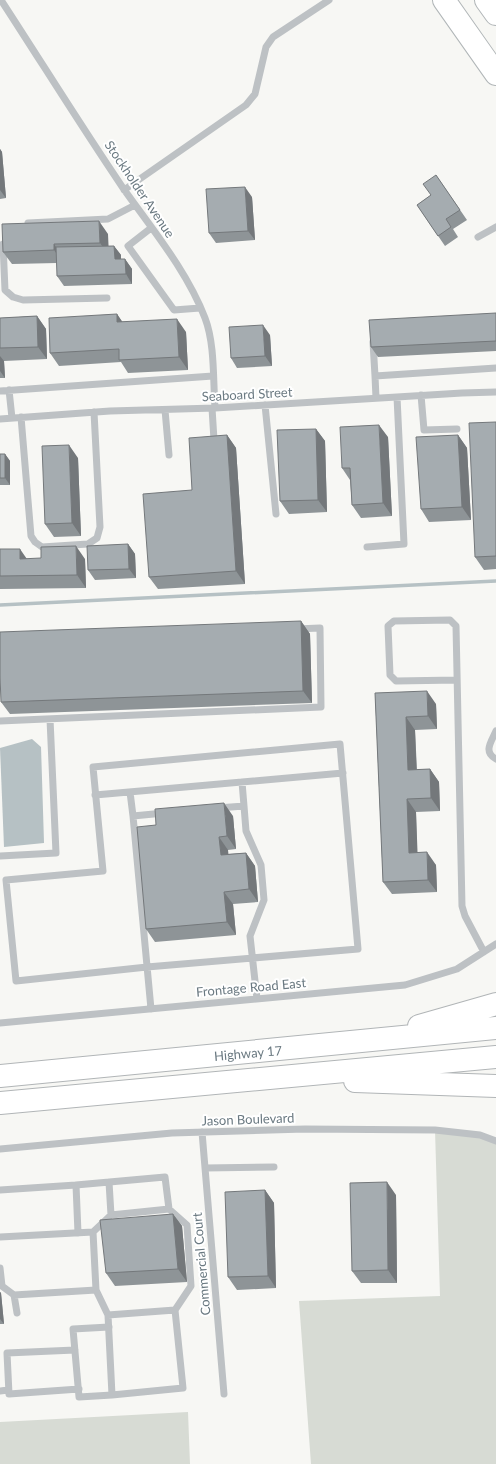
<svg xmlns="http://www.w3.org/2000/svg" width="496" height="1464" viewBox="0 0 496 1464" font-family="Lato,sans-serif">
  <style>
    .green { fill: #d7dbd4 }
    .water { fill: #b6c1c4 }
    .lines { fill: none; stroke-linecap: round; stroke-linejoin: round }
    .stream { stroke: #b6c1c4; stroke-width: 3.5 }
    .major-casing { stroke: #b1b6b8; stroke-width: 24 }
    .highway-casing { stroke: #b1b5b7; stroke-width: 24 }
    .minor { stroke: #bdc1c4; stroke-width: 7 }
    .major { stroke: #fff; stroke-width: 22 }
    .highway { stroke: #fff; stroke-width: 22 }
    .wall { fill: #8e9497 }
    .shaded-wall { fill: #74787b }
    .building { fill: #a5acb0; stroke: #74787b }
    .labels { text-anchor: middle; stroke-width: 4; stroke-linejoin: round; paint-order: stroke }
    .street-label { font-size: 13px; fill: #6a7981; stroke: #fff }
  </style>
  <rect width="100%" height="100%" fill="#f7f7f4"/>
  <path class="green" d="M 435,1130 L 496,1141 L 496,1464 L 311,1464 L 299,1301 L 440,1296 Z
    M 188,1412 L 190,1464 L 0,1464 L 0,1422 Z"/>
  <path class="water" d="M 32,739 L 41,747 L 44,843 L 4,847 L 0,748 Z"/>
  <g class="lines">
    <path class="stream" d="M 0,605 L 496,581"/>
    <g class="major-casing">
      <path id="major" d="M 444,0 L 496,74
        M 486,0 L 496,14"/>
    </g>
    <g class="highway-casing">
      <path id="highway" d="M 419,1026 L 496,1004
        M 0,1076 L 496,1028
        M 355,1081 L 496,1086
        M 0,1103 L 496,1057"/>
    </g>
    <path class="minor" d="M 1,0 C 42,63 81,126 123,188 C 152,229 187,271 205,318 C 215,344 213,380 215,408
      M 124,190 L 246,105 L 255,94 L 266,47 L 273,37 L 329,0
      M 28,223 L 108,219 L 135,205
      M 151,228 L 128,246 L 174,310 L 200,308
      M 478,237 L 496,227
      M 3,244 L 5,290 L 13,297 L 23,300 L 107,298
      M 373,342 L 375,376
      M 9,390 L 12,418
      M 0,391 L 213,376
      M 421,395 L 424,430 L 457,429
      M 376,398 L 375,376 L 496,368
      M 265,405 L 276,514
      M 212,408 L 214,440
      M 165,410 L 169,455
      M 21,417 L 31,536 L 35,542 L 42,547 L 88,544 L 97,538 L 100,527 L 94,412
      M 0,419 L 110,411 L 215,408 L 462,393 L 496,392
      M 367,547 L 404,544 L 397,397
      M 457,680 L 396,681 L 390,675 L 388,626 L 394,621 L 450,620 L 456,626 L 462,906 L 465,916 L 484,952
      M 0,721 L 321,707 L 320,628 L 296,629
      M 496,731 C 491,742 483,752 496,759
      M 340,744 L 358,949 L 147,967 L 16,981 L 6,880 L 103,871 L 93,767 Z
      M 242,782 L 244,806
      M 130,792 L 133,816
      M 95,795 L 343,773
      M 218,808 L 244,806 L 246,831 L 261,865 L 264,900 L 250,936 L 257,999
      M 0,856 L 56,853 L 50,719
      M 151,1009 L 133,816 L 164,813
      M 0,1023 L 405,985 L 457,969 L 496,944
      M 202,1132 L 224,1394
      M 0,1149 L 172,1133 L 305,1129 L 435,1130 L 480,1135 L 496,1141
      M 205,1168 L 274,1167
      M 109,1182 L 111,1215
      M 0,1190 L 76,1185
      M 169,1209 L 187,1225 L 191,1286 L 175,1310
      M 78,1233 L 76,1185 L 165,1177 L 169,1209 L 111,1215 L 93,1232
      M 0,1237 L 93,1232 L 96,1290 L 14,1295 L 2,1286 L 0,1268
      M 96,1290 L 108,1315 L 175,1310 L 183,1388 L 112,1395 L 108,1315
      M 14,1295 L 17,1313
      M 109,1327 L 73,1329 L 79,1397 L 112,1395
      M 75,1350 L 7,1353 L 9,1394 L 79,1389
      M 0,1391 L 8,1390"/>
    <use href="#major" class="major"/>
    <use href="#highway" class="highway"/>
  </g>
  <path class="wall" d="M 0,149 L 2,152 L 6,198 L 0,199 Z
    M 436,175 L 467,220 L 453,229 L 458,237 L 445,246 L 417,205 L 431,195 Z
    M 252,197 L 255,240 L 216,243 L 209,233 Z
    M 108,234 L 108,246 L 114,246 L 121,255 L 121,259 L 125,259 L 132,269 L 132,284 L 64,286 L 57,276 L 57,263 L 12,264 L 3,252 Z
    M 496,313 L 496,351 L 378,357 L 371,347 Z
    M 117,314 L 122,322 L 186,332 L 188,370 L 128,373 L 121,362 L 59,366 L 50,353 Z
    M 37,316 L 46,329 L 47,359 L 4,361 L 5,378 L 0,378 L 0,318 Z
    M 270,335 L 272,366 L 237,368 L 231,358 Z
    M 496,422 L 496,569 L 484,570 L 475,557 Z
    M 316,429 L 325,441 L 327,512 L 289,514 L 280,501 Z
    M 227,435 L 236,448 L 245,584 L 158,589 L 149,577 L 192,490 Z
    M 458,435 L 467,448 L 471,520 L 429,522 L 421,509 Z
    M 388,437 L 392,516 L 361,518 L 352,505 L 350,480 L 342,468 Z
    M 0,454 L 5,454 L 10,461 L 10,485 L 0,485 Z
    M 78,458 L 81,536 L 54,537 L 45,524 Z
    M 128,544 L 135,554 L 136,578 L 95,580 L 88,570 Z
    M 0,549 L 27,559 L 85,559 L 86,588 L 0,589 Z
    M 301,621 L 310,634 L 312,703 L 10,714 L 1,702 Z
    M 375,693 L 436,704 L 437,729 L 415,730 L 417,770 L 430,769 L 439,782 L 440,811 L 416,812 L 417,852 L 436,865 L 437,892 L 392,894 L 383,882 Z
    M 233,816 L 236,849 L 228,850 L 228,854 L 246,853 L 255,866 L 258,902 L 233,904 L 236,935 L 155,942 L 146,929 L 156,825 Z
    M 265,1190 L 274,1203 L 276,1288 L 237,1290 L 228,1277 Z
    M 396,1195 L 397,1283 L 361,1283 L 352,1271 Z
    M 173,1214 L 182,1226 L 187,1282 L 115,1286 L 106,1273 Z
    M 0,1292 L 1,1293 L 4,1324 L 0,1324 Z"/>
  <path class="shaded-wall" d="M 0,149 L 2,152 L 6,198 L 0,190 Z
    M 245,187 L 252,197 L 255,240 L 248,231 Z
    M 99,221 L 108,234 L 109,256 L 100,243 Z
    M 54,244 L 63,257 L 63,263 L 54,250 Z
    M 114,246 L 121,255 L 121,269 L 115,259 Z
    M 125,259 L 132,269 L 132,284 L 126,274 Z
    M 117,314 L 126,327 L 117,322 Z
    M 37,316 L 46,329 L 47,359 L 38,347 Z
    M 177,319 L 186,332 L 188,370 L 179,357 Z
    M 263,325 L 270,335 L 272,366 L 265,356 Z
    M 0,356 L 4,361 L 5,378 L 0,371 Z
    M 379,425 L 388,437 L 392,516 L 383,503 Z
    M 316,429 L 325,441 L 327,512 L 318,500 Z
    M 227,435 L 236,448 L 245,584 L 236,571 Z
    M 458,435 L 467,448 L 471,520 L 462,507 Z
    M 69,445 L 78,458 L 81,536 L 72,523 Z
    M 5,454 L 10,461 L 10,485 L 5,478 Z
    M 128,544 L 135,554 L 136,578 L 129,569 Z
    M 76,546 L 85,559 L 86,588 L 77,575 Z
    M 20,549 L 29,562 L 20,559 Z
    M 301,621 L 310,634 L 312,703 L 303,691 Z
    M 427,691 L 436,704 L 437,729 L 428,716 Z
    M 406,717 L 415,730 L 417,783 L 408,770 Z
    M 430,769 L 439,782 L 440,811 L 431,798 Z
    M 407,799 L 416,812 L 418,865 L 409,853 Z
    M 224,803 L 233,816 L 236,849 L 227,836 Z
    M 219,837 L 228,850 L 230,868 L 221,855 Z
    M 427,852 L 436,865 L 437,892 L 428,880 Z
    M 246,853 L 255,866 L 258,902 L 249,889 Z
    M 224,892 L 233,904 L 236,935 L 227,922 Z
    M 387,1182 L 396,1195 L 397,1283 L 388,1270 Z
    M 265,1190 L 274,1203 L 276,1288 L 268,1276 Z
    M 173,1214 L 182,1226 L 187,1282 L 178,1269 Z
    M 0,1292 L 1,1293 L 4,1324 L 0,1319 Z"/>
  <path class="building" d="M 436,175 L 460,210 L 446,219 L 451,227 L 438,236 L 417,205 L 431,195 L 423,184 Z
    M 245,187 L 248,231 L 209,233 L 206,189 Z
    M 99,221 L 100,243 L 54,244 L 54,250 L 3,252 L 2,224 Z
    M 114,246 L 115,259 L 125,259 L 126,274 L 57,276 L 56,247 Z
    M 496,313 L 496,341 L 371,347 L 369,320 Z
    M 117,314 L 117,322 L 177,319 L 179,357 L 119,360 L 119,349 L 50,353 L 49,318 Z
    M 37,316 L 38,347 L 0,348 L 0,318 Z
    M 263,325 L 265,356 L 231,358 L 229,327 Z
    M 496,422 L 496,556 L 475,557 L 469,423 Z
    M 379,425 L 383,503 L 352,505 L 350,468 L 342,468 L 340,427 Z
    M 316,429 L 318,500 L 280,501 L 277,430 Z
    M 227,435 L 236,571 L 149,577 L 143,494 L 192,490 L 189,438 Z
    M 458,435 L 462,507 L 421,509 L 416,437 Z
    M 69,445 L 72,523 L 45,524 L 42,446 Z
    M 0,454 L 5,454 L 5,478 L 0,478 Z
    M 128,544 L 129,569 L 88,570 L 87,546 Z
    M 76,546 L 77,575 L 0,576 L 0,549 L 20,549 L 20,559 L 41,558 L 41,547 Z
    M 301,621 L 303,691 L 1,702 L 0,676 L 0,632 Z
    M 427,691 L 428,716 L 406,717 L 408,770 L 430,769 L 431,798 L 407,799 L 409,853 L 427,852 L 428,880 L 383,882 L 375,693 Z
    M 224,803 L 227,836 L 219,837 L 221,855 L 246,853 L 249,889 L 224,892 L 227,922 L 146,929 L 137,827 L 156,825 L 155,809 Z
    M 387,1182 L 388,1270 L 352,1271 L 350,1183 Z
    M 265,1190 L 268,1276 L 228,1277 L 225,1192 Z
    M 173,1214 L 178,1269 L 106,1273 L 100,1220 Z"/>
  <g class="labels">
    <g class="street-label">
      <text transform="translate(140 189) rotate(56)" y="5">Stockholder Avenue</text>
      <text transform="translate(247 394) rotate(-3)" y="5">Seaboard Street</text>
      <text transform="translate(251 987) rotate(-5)" y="5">Frontage Road East</text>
      <text transform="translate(248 1053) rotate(-5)" y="5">Highway 17</text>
      <text transform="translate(248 1119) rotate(-2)" y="5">Jason Boulevard</text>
      <text transform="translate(201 1264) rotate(-95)" y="5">Commercial Court</text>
    </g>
  </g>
</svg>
